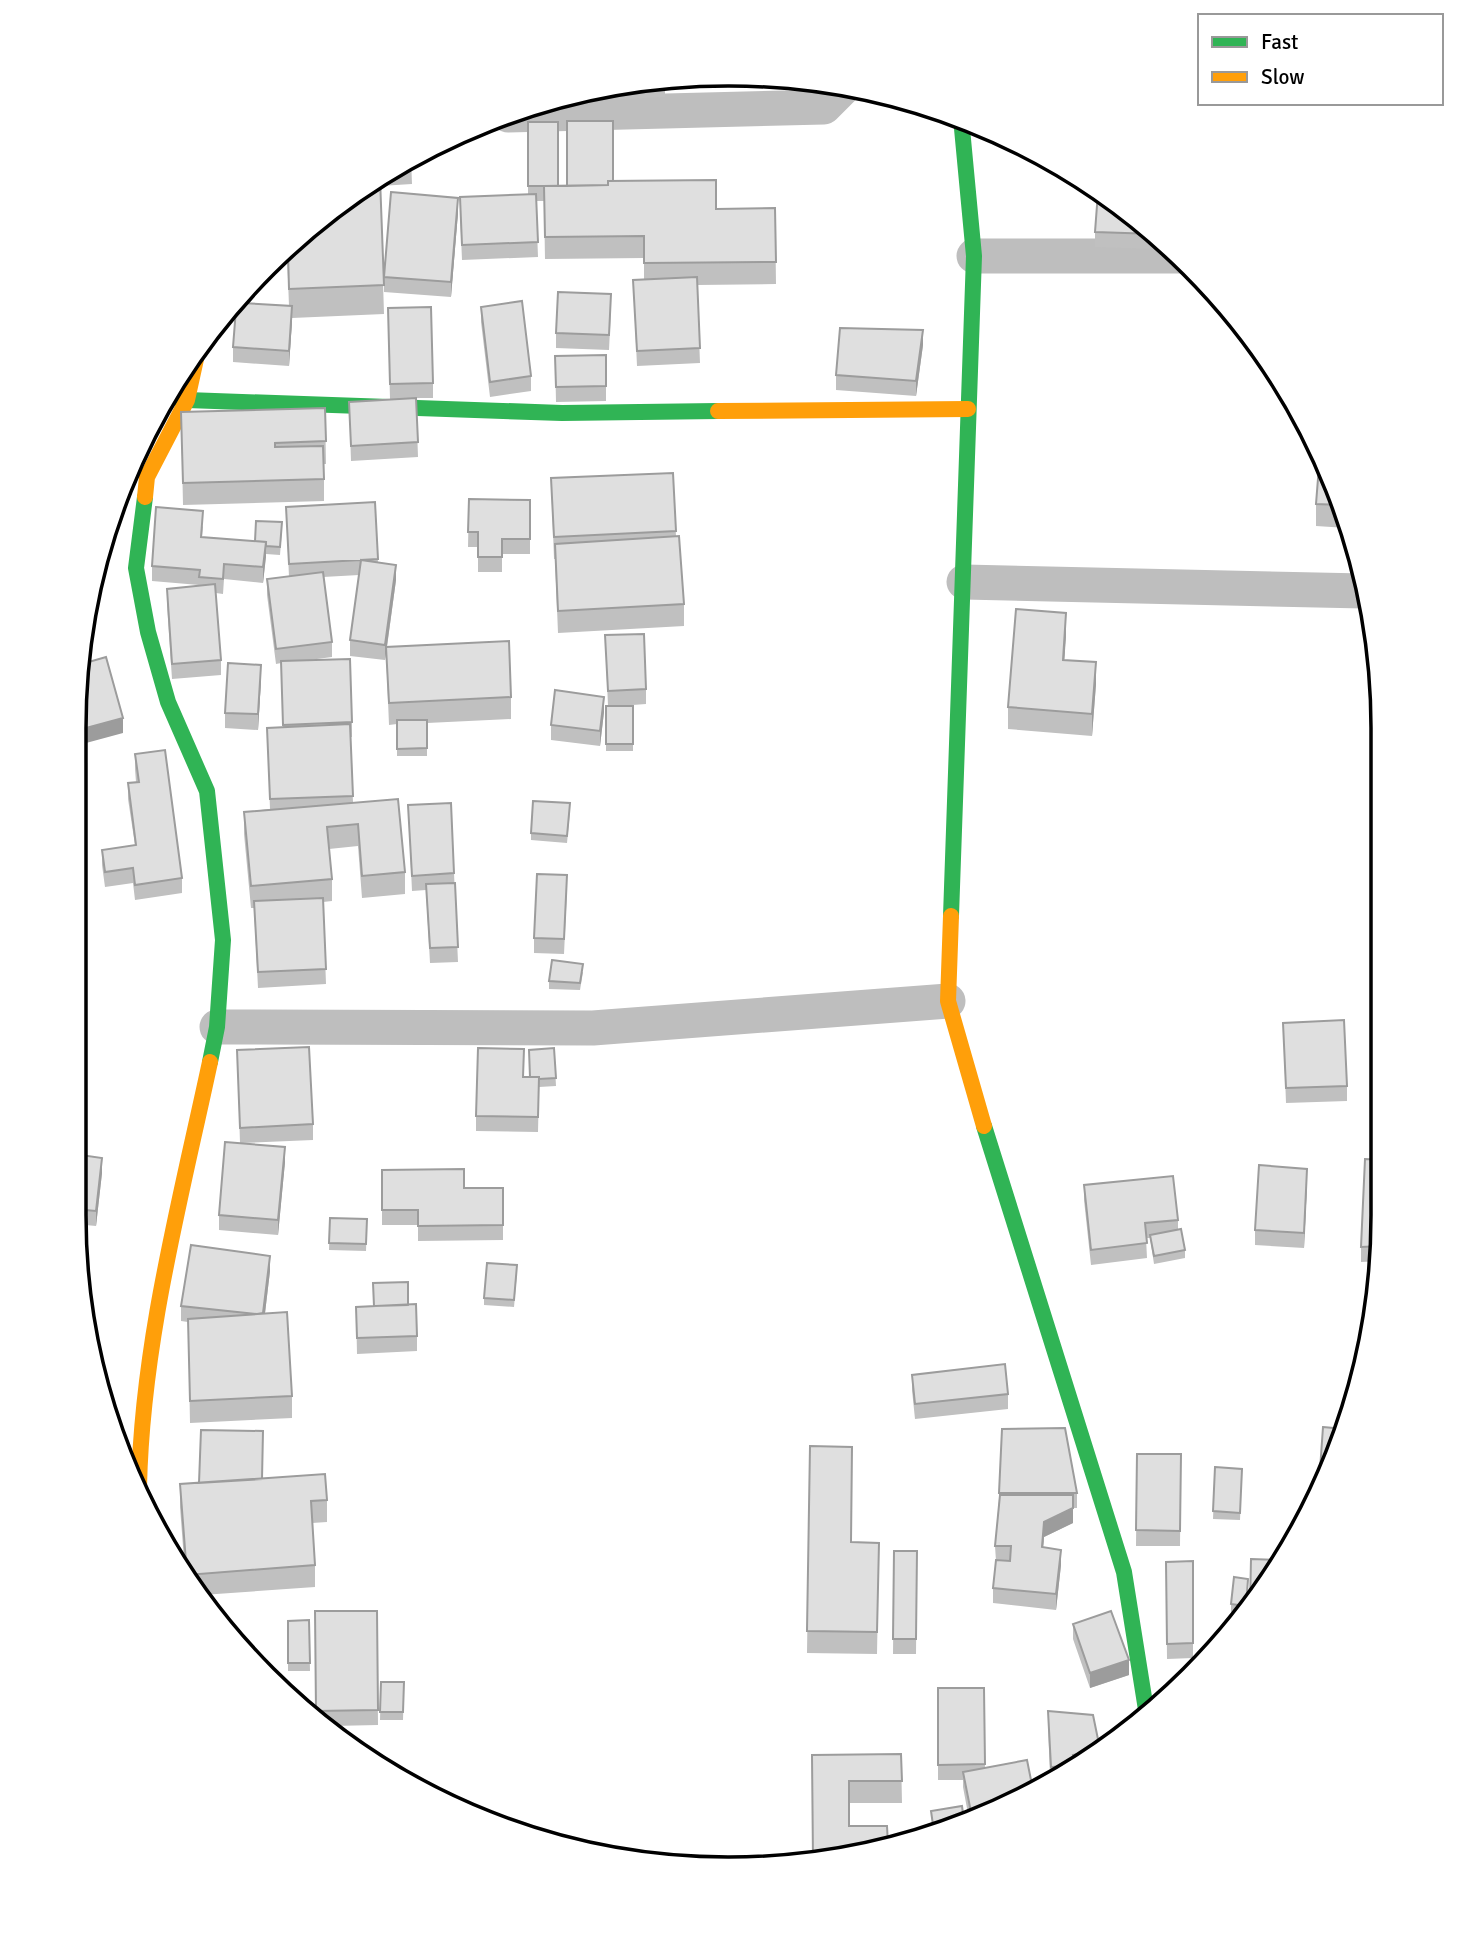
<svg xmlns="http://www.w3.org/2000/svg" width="1457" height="1943" viewBox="0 0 1457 1943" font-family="Signika,sans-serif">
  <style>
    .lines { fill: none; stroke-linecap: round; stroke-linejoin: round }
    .street { stroke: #bebebe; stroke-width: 35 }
    .fast { stroke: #30b455; stroke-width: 16 }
    .slow { stroke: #ff9f0a; stroke-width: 16 }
    .wall { fill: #c0c0c0 }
    .shaded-wall { fill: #9c9c9c }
    .building { fill: #dfdfdf; stroke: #9c9c9c; stroke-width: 2 }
    .rim { fill: none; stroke: #000; stroke-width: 3.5 }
  </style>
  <rect width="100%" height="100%" fill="#fff"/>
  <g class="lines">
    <path class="street" d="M 508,115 L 824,107 L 845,86
      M 974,256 L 1179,256
      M 964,582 L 1364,591
      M 217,1027 L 593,1028 L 948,1001"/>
    <path class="fast" d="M 170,396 L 187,400 L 562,413 L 718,411
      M 145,497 L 136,568 L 148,632 L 168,702 L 207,791 L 223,940 L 217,1027 L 210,1062
      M 951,916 L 974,256 L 961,118
      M 984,1126 L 1124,1572 L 1147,1716"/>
    <path class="slow" d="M 718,411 L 968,409
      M 145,497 L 147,477 L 187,400 L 198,350
      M 951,916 L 948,1001 L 984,1126
      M 139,1487 C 142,1344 180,1202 210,1062"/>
  </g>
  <path class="wall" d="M 665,78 L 665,97 L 603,100 L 603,89 Z
    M 600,89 L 599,98 L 555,97 L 559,96 Z
    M 528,122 L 558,186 L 613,181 L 716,209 L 775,208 L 776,284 L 697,285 L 700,363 L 637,366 L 633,280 L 644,280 L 644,258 L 545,259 L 544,201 L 536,201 L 538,257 L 462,260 L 460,212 L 528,194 Z
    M 411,158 L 412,184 L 380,186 L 384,314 L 292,318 L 289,366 L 233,362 L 233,347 L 289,306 L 287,254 L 330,209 Z
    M 458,213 L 451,297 L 384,292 L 384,277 Z
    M 1095,232 L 1156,233 L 1155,249 L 1095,247 Z
    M 481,307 L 531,376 L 531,391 L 490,397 L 481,322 Z
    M 611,309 L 609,350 L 556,348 L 556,333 Z
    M 388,323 L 433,383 L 433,398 L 416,398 L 418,457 L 351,461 L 349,402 L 390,399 Z
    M 923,345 L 916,396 L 836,390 L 836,375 Z
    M 606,355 L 606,401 L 556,402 L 555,356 Z
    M 325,408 L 326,464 L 324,464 L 324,501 L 183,505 L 181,412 Z
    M 673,473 L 676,536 L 684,604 L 684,626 L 558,633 L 555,559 L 554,559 L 551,478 Z
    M 1334,478 L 1347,528 L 1316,526 L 1316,504 Z
    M 469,499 L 530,500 L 530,554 L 502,554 L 502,572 L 478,572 L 478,547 L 468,547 Z
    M 375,502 L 378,563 L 396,580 L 387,647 L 511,697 L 511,719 L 427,723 L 427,756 L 397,756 L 397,724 L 389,725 L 386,651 L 385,660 L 350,656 L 350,640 L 359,575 L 323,577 L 332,642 L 332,657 L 302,661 L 352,722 L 352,737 L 350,737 L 353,802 L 405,872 L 405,894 L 362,898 L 358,846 L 329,849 L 332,879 L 332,901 L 323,902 L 326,984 L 258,988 L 254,908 L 251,908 L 244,834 L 244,812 L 270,809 L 267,728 L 283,727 L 281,663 L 276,664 L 267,595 L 267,579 L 289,577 L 286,507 Z
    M 203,526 L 202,537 L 255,541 L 282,530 L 280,555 L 266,554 L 263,583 L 224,579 L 223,594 L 216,593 L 221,660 L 221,675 L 172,679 L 167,604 L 167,589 L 199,586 L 199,585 L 152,581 L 152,566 Z
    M 605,635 L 646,689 L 646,704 L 619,706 L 633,706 L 633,751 L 606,751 L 606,706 L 608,706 Z
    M 1066,635 L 1064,660 L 1096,684 L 1092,736 L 1008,729 L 1008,707 Z
    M 261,680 L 258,730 L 225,728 L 225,713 Z
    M 604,712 L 600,746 L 551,740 L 551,725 Z
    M 135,754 L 182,878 L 182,893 L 135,900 L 133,883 L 105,887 L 102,865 L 102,850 L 135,845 L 128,799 L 128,783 L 136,782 L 135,769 Z
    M 408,805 L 454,873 L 458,962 L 430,963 L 426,890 L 412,891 Z
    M 570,811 L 567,843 L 531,840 L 531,833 Z
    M 567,890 L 564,954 L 534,953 L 534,938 Z
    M 583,972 L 580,990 L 549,989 L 549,981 Z
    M 1283,1023 L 1347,1086 L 1347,1101 L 1286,1103 Z
    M 554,1048 L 556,1086 L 539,1087 L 538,1132 L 476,1131 L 476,1116 L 523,1077 L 530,1077 Z
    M 237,1050 L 313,1124 L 313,1140 L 241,1143 L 285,1162 L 278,1235 L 219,1230 L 219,1215 L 240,1143 Z
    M 74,1154 L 102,1173 L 96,1226 L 75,1224 L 74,1214 Z
    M 1381,1160 L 1382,1258 L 1381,1261 L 1361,1262 L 1361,1247 Z
    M 382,1170 L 464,1188 L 503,1188 L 503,1240 L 418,1241 L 418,1225 L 382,1225 Z
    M 1307,1184 L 1304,1248 L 1255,1245 L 1255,1230 Z
    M 1084,1185 L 1178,1220 L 1178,1230 L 1185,1250 L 1185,1258 L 1154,1264 L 1150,1238 L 1146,1238 L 1147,1258 L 1091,1265 L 1084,1200 Z
    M 330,1218 L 367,1219 L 366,1251 L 329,1250 Z
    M 270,1271 L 265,1313 L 292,1396 L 292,1418 L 190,1423 L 188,1322 L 181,1321 L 181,1306 Z
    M 517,1273 L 514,1307 L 484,1305 L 484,1298 Z
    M 408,1305 L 417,1336 L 417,1351 L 357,1354 L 356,1307 Z
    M 912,1375 L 1008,1394 L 1008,1409 L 915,1419 L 912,1390 Z
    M 1002,1429 L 1077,1493 L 1077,1508 L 1073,1508 L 1073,1523 L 1044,1537 L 1043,1547 L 1061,1565 L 1056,1610 L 993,1603 L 993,1588 L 996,1561 L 995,1546 L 999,1499 Z
    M 1344,1436 L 1325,1478 L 1320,1477 L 1320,1470 Z
    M 810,1446 L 851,1542 L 879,1543 L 877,1654 L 807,1653 Z
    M 1137,1454 L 1181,1454 L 1180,1546 L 1136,1546 Z
    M 1215,1467 L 1242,1469 L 1240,1520 L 1213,1519 Z
    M 262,1479 L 327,1500 L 327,1522 L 312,1523 L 315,1565 L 315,1587 L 202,1595 L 185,1573 L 180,1507 L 180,1484 Z
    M 894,1551 L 917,1551 L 916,1654 L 893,1654 Z
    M 1193,1561 L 1193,1658 L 1167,1659 L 1166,1562 Z
    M 1248,1587 L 1246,1612 L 1244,1614 L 1231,1612 L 1231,1604 Z
    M 315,1611 L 377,1611 L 378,1725 L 332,1726 L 316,1714 Z
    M 309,1620 L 310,1671 L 288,1671 L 288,1621 Z
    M 1073,1624 L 1129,1675 L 1090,1688 L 1073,1639 Z
    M 381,1682 L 404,1682 L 403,1720 L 380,1720 Z
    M 938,1688 L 984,1688 L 985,1768 L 1032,1785 L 969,1819 L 963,1787 L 963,1780 L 938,1780 Z
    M 1048,1711 L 1100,1749 L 1050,1775 L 1048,1726 Z
    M 901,1754 L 902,1803 L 849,1803 L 849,1826 L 813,1860 L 812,1755 Z
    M 931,1811 L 964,1821 L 939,1835 L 934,1836 Z"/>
  <path class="shaded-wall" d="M 458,198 L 458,213 L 451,297 L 451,282 Z
    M 292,306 L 292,322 L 289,366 L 289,351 Z
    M 923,330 L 923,345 L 916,396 L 916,381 Z
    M 266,542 L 266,557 L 263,583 L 263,567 Z
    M 396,565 L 396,580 L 385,660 L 385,645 Z
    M 1066,613 L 1066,635 L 1063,682 L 1063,660 Z
    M 1096,662 L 1096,684 L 1092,736 L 1092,714 Z
    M 261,665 L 261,680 L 258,730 L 258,714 Z
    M 604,697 L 604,712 L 600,746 L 600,731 Z
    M 123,718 L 123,733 L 75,746 L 75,731 Z
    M 285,1147 L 285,1162 L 278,1235 L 278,1220 Z
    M 102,1158 L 102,1173 L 96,1226 L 96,1211 Z
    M 1307,1169 L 1307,1184 L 1304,1248 L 1304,1233 Z
    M 270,1256 L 270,1271 L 263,1330 L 263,1314 Z
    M 1073,1495 L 1073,1523 L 1044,1537 L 1042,1562 L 1044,1522 Z
    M 1061,1550 L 1061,1565 L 1056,1610 L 1056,1594 Z
    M 1129,1660 L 1129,1675 L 1090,1688 L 1090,1673 Z
    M 1100,1749 L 1073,1763 L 1073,1755 Z"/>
  <path class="building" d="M 665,78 L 665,82 L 634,83 Z
    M 567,121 L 613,121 L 613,181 L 608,181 L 608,185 L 567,186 Z
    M 528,122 L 558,122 L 558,186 L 528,186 Z
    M 411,158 L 412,168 L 392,170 Z
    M 380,178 L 384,285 L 289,289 L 288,253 L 330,209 Z
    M 716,180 L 716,209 L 775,208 L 776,262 L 644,263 L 644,236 L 545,237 L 544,186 L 608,185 L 608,181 Z
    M 391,192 L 458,198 L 451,282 L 384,277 Z
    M 1098,192 L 1155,232 L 1155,234 L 1095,232 Z
    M 536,194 L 538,242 L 462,245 L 460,197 Z
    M 697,277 L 700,348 L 637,351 L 633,280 Z
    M 558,292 L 611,294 L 609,335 L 556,333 Z
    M 522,301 L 531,376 L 490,382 L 481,307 Z
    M 242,303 L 292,306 L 289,351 L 233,347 L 236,309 Z
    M 431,307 L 433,383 L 390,384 L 388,308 Z
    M 840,328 L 923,330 L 916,381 L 836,375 Z
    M 606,355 L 606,386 L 556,387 L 555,356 Z
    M 416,398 L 418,442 L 351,446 L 349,402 Z
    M 325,408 L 326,441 L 275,443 L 275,447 L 323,446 L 324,479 L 183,483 L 181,412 Z
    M 1320,453 L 1334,478 L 1341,505 L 1316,504 Z
    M 673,473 L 676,531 L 554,537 L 551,478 Z
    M 469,499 L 530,500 L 530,539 L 502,539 L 502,557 L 478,557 L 478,532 L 468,532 Z
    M 375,502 L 378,559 L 289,564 L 286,507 Z
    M 156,507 L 203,511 L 201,537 L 266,542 L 263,567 L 224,564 L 223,579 L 199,577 L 200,570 L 152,566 Z
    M 256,521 L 282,522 L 280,547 L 266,546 L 266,542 L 255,541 Z
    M 679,536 L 684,604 L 558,611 L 555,544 Z
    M 361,560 L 396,565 L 385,645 L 350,640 Z
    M 323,572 L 332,642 L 276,649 L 267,579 Z
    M 215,584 L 221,660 L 172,664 L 167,589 Z
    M 1016,609 L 1066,613 L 1063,660 L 1096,662 L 1092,714 L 1008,707 Z
    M 644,634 L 646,689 L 608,691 L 605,635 Z
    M 509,641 L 511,697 L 389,703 L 386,647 Z
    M 106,657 L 123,718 L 75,731 L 75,686 L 78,665 Z
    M 350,659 L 352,722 L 283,725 L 281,661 Z
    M 228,663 L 261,665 L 258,714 L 225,713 Z
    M 555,690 L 604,697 L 600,731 L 551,725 Z
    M 606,706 L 633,706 L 633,744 L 606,744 Z
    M 397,720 L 427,720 L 427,748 L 397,749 Z
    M 350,724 L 353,796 L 270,799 L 267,728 Z
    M 165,750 L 182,878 L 135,885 L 133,868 L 105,872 L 102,850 L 136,845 L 128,783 L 139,782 L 135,754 Z
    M 398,799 L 405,872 L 362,876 L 358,824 L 327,827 L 332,879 L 251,886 L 244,812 Z
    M 533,801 L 570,803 L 567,836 L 531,833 Z
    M 451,803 L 454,873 L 412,876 L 408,805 Z
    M 537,874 L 567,875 L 564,939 L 534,938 Z
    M 455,883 L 458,947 L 430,948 L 426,884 Z
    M 323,898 L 326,969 L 258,972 L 254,901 Z
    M 552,960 L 583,964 L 580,983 L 549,981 Z
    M 1344,1020 L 1347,1086 L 1286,1088 L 1283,1023 Z
    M 309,1047 L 313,1124 L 240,1128 L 237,1050 Z
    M 478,1048 L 524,1049 L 523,1077 L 539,1077 L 538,1117 L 476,1116 Z
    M 554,1048 L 556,1078 L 539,1079 L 539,1077 L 530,1077 L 529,1050 Z
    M 225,1142 L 285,1147 L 278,1220 L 219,1215 Z
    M 74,1154 L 102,1158 L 96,1211 L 74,1209 Z
    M 1365,1159 L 1381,1160 L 1382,1246 L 1361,1247 Z
    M 1259,1165 L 1307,1169 L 1304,1233 L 1255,1230 Z
    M 464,1169 L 464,1188 L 503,1188 L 503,1225 L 418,1226 L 418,1210 L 382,1210 L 382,1170 Z
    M 1173,1176 L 1178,1220 L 1145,1223 L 1147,1243 L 1091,1250 L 1084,1185 Z
    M 330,1218 L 367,1219 L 366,1244 L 329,1243 Z
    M 1181,1229 L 1185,1250 L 1154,1256 L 1150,1235 Z
    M 191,1245 L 270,1256 L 263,1313 L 257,1314 L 181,1306 Z
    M 487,1263 L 517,1265 L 514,1300 L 484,1298 Z
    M 408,1282 L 408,1305 L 374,1306 L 373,1283 Z
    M 416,1304 L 417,1336 L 357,1338 L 356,1307 Z
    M 287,1312 L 292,1396 L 190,1401 L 188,1319 Z
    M 1005,1364 L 1008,1394 L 915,1404 L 912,1375 Z
    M 1323,1427 L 1344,1429 L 1343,1437 L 1328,1470 L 1320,1470 Z
    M 1065,1428 L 1077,1493 L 999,1493 L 1002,1429 Z
    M 201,1430 L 263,1431 L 262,1479 L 199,1483 Z
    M 810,1446 L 852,1447 L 851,1542 L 879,1543 L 877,1632 L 807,1631 Z
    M 1137,1454 L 1181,1454 L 1180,1531 L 1136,1530 Z
    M 1215,1467 L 1242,1469 L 1240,1513 L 1213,1511 Z
    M 325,1474 L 327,1500 L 311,1501 L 315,1565 L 187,1575 L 180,1484 Z
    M 1000,1495 L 1073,1495 L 1073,1508 L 1044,1522 L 1042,1547 L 1061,1550 L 1056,1594 L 993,1588 L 996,1560 L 1010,1561 L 1011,1546 L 995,1546 Z
    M 894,1551 L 917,1551 L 916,1639 L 893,1639 Z
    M 1251,1559 L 1283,1560 L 1250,1606 Z
    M 1193,1561 L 1193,1643 L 1167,1644 L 1166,1562 Z
    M 1234,1577 L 1248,1579 L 1246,1606 L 1231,1604 Z
    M 315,1611 L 377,1611 L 378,1710 L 316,1711 Z
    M 1111,1611 L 1129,1660 L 1090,1673 L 1073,1624 Z
    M 309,1620 L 310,1663 L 288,1663 L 288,1621 Z
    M 381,1682 L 404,1682 L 403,1712 L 380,1712 Z
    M 938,1688 L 984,1688 L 985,1764 L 938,1765 Z
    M 1048,1711 L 1093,1715 L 1100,1749 L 1073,1755 L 1075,1762 L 1068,1766 L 1051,1767 Z
    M 901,1754 L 902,1781 L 849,1781 L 849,1826 L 887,1826 L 888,1845 L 813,1860 L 812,1755 Z
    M 1027,1760 L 1032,1785 L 972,1817 L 963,1772 Z
    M 962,1806 L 964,1821 L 947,1830 L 934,1832 L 931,1811 Z"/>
  <path d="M0 0H1457V1943H0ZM728 86H729A642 642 0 0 1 1371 728V1215A642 642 0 0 1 729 1857H728A642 642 0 0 1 86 1215V728A642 642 0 0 1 728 86Z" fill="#fff" fill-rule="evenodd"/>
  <path class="rim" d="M728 86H729A642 642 0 0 1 1371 728V1215A642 642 0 0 1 729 1857H728A642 642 0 0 1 86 1215V728A642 642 0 0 1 728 86Z"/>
  <rect x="1198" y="14" width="245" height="91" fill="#ffffff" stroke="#999999" stroke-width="2"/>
  <rect x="1212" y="37" width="35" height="10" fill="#30b455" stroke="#999999" stroke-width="2"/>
  <text x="1261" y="49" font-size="21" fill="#000000">Fast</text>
  <rect x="1212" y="72" width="35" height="10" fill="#ff9f0a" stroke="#999999" stroke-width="2"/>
  <text x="1261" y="84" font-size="21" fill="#000000">Slow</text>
</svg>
